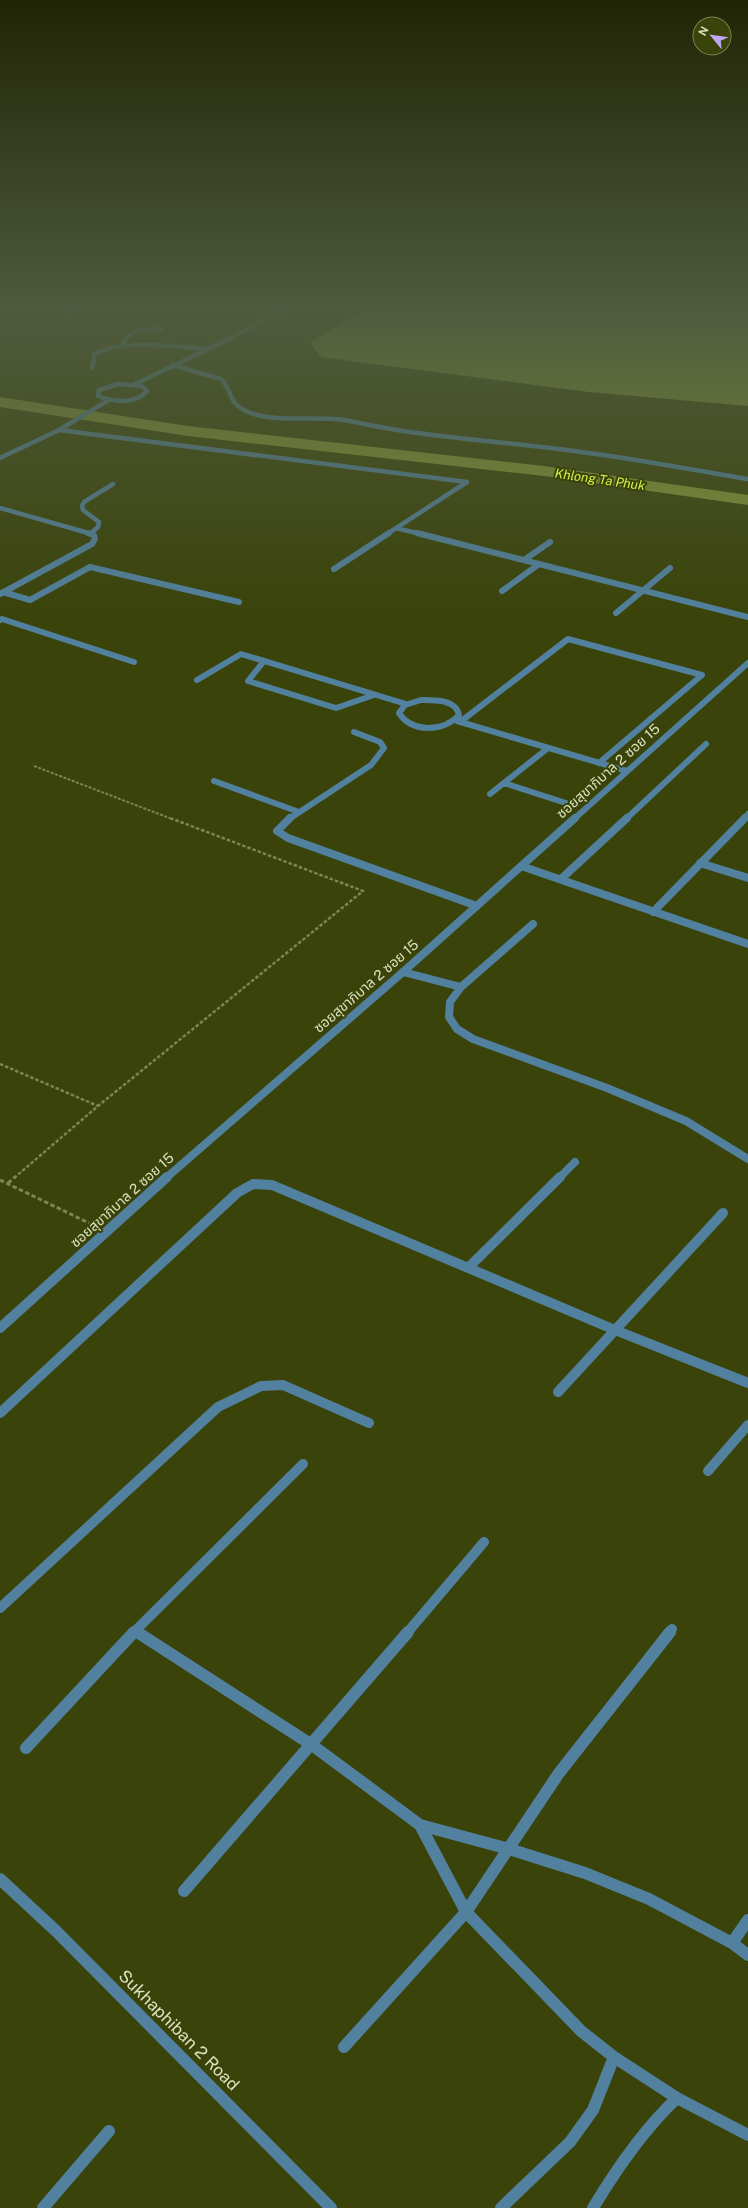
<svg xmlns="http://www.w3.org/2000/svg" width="748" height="2208" viewBox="0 0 748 2208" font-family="'Public Sans','Noto Sans Thai',sans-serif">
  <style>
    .water { fill: #859534 }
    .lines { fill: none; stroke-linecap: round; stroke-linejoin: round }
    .canal { fill: #859534; fill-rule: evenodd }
    .path-far2 { stroke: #7d8554; stroke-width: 2; stroke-dasharray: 3 1.5; stroke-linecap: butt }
    .path-far1 { stroke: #7d8554; stroke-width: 2.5; stroke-dasharray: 3.5 2; stroke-linecap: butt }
    .path { stroke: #7d8554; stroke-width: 3; stroke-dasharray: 4.5 2.5; stroke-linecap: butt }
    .service-far2 { stroke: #52819f; stroke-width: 4.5 }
    .service-far1 { stroke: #52819f; stroke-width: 6 }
    .service { stroke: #52819f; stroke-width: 8 }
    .minor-far4 { stroke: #52819f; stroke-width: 4.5 }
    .minor-far3 { stroke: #52819f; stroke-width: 6 }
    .minor-far2 { stroke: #52819f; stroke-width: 8 }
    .minor-far1 { stroke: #52819f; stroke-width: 10 }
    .minor { stroke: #52819f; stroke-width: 12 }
    .tertiary { stroke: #52819f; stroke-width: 12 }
    .labels { text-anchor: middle; stroke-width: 4; stroke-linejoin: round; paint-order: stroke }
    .far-water-label { font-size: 13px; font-style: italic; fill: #d6f04c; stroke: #3a4309 }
    .street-label { font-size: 14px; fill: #d9e1bd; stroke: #3a4309 }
    .near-street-label { font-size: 17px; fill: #d9e1bd; stroke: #3a4309 }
  </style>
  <rect width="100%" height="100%" fill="#3a4309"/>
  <path class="water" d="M 366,309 L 748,309 L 748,406 L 589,392 L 321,357 L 310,342 Z"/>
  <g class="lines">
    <path class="canal" d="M 0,397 L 188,426 L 544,466 L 748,495 L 748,505 L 544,476 L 188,436 L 0,407 Z"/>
    <path class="path-far2" d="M 34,766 L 172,819"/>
    <path class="path-far1" d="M 0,1064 L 98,1106
      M 14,1178 L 98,1106 L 363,891 L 170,818"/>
    <path class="path" d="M 0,1180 L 89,1223
      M 8,1183 L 15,1177"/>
    <path class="service-far2" d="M 125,347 L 123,343 C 131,328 148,328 163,329
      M 59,430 L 467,482 L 387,534
      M 396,528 L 421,534
      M 90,534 L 98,527 L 99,522 L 83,510 L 82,506 L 84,502 L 113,484"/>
    <path class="service-far1" d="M 417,533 L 748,617
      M 524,560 L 550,542
      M 334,569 L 389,533
      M 502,591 L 539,564
      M 3,592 L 30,600 L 90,567 L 239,602
      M 616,613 L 670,568
      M 0,620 L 2,619 L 134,662
      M 264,661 L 248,681 L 336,708 L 374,695
      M 197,680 L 241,654 L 406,704
      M 421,700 C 434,700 456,699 459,715 C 444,732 412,733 399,713 L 405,705 Z
      M 457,721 L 627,771
      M 460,722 L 568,639 L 702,675 L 599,763
      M 214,781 L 299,812
      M 504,783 L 566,803
      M 490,794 L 548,748
      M 289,819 L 371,765 L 384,748 L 380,742 L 354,732"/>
    <path class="service" d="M 290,818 L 277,831 L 288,838 L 477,906
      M 533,924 L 461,987 L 450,1002 L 449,1017 L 457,1029 L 473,1039 L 607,1088 L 686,1121 L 748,1159
      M 403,972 L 461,987"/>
    <path class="minor-far4" d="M 69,311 L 73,309
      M 172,365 L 221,379 C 233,391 228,403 246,411 C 271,423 315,416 344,420 C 366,424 388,429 410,432 C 467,440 524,444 581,452 C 637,459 692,470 748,479
      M 92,368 L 95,354 C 123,338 176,347 207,349
      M 118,384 L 142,386 L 147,391 C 135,405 114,402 98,396 L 99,390 Z
      M 135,384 L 225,341 L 284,309
      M 0,458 L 59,430 L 109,400
      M 0,508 L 92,534"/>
    <path class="minor-far3" d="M 0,594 L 92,544 L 95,539 L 94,535 L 88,533
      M 574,819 L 748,663
      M 626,819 L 706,744
      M 744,819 L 748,814"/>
    <path class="minor-far2" d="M 700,863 L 748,878
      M 521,866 L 748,944
      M 561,879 L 627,818
      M 653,912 L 745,818
      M 166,1178 L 403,972 L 575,818
      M 559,1178 L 575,1162"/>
    <path class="minor-far1" d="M 468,1268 L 560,1177
      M 0,1328 L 167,1177
      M 558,1392 L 723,1213
      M 0,1413 L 237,1193 L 253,1184 L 272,1185 L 615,1330 L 748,1383
      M 708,1471 L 748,1425
      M 0,1608 L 218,1407 L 261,1386 L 283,1385 L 369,1423
      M 135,1631 L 138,1633
      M 133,1633 L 303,1464
      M 407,1633 L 484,1542
      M 669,1633 L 672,1629"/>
    <path class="minor" d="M 137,1632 L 312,1745 L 420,1825 L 509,1849 L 585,1873 L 649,1899 L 732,1943 L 748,1955
      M 26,1748 L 134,1632
      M 420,1825 L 466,1912 L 581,2031 L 614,2057 L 677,2098 L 748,2135
      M 184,1891 L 408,1632
      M 732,1943 L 748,1920
      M 344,2047 L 466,1912 L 559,1773 L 670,1632
      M 43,2208 L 109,2131
      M 501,2208 L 570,2142 L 593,2110 L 614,2057
      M 593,2208 C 617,2168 643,2130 677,2098"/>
    <path class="tertiary" d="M 0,1879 L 56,1931 L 331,2208"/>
  </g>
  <linearGradient id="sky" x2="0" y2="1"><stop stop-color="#202505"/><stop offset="0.5" stop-color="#4f5b3e"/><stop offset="1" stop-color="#4f5b3e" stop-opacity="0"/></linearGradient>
  <rect width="748" height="618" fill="url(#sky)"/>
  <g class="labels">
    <g class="far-water-label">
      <text transform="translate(600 479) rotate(8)" y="5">Khlong Ta Phuk</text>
    </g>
    <g class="street-label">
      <text transform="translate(608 771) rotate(-42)" y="5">ซอยสุขาภิบาล 2 ซอย 15</text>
      <text transform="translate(366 986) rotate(-41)" y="5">ซอยสุขาภิบาล 2 ซอย 15</text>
      <text transform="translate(122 1200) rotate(-42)" y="5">ซอยสุขาภิบาล 2 ซอย 15</text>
    </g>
    <g class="near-street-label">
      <text transform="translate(179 2030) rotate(45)" y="6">Sukhaphiban 2 Road</text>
    </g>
  </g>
  <g transform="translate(712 36) rotate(299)"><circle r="19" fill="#3a4309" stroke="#7a8251"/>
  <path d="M0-3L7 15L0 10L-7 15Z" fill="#c0a8f4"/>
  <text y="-6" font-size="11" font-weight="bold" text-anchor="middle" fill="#d9e1bd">N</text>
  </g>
</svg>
